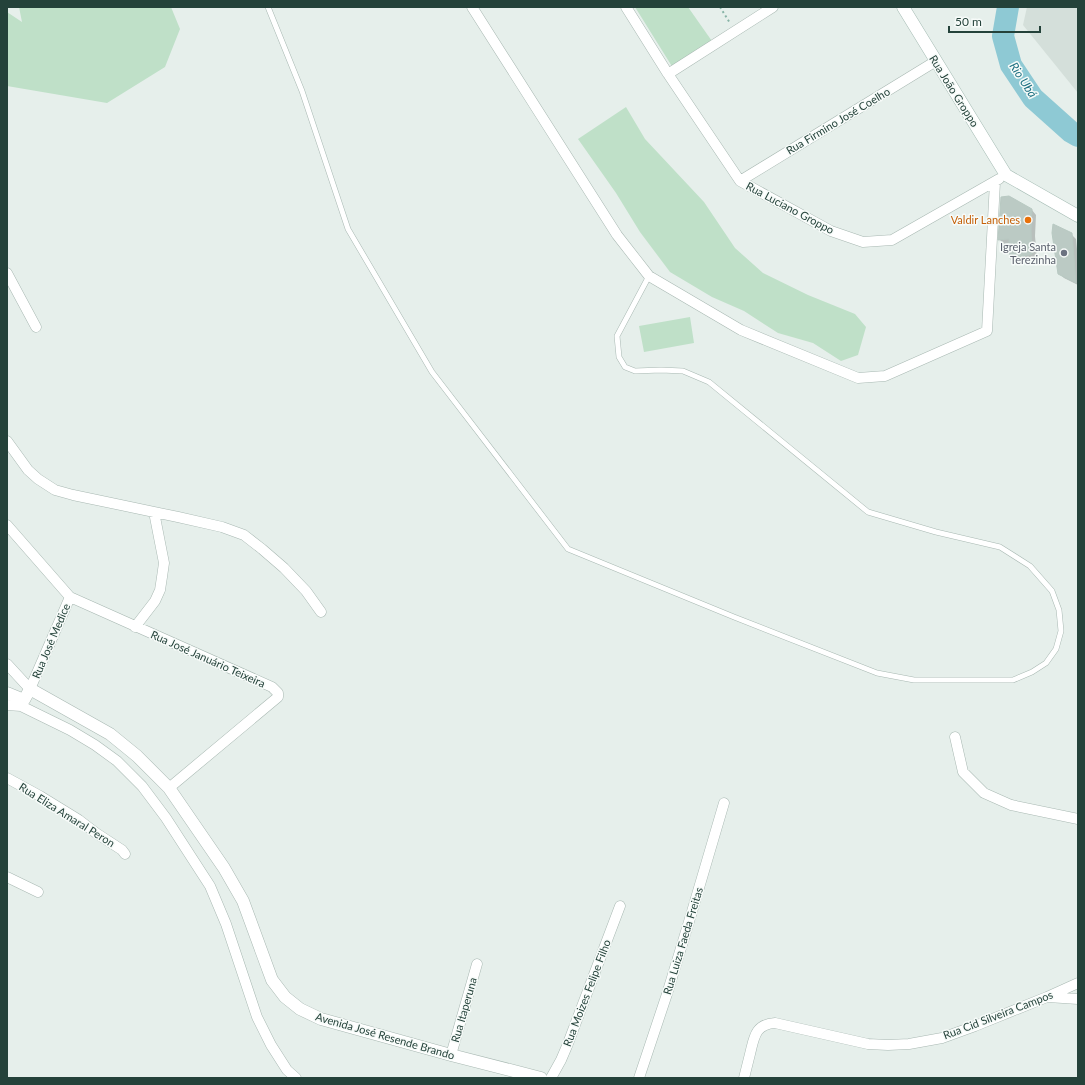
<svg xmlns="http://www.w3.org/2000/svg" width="1085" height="1085" viewBox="0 0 1085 1085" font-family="Lato,sans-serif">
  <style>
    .built { fill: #d4dfda }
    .green { fill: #bfe0c8 }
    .shadow { fill: #0003 }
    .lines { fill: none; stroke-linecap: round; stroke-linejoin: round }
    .river { stroke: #8ec9d4; stroke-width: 22 }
    .building { fill: #bbcac4; stroke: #b8c9c2 }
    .service-casing { stroke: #a8b8b2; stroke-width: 6 }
    .minor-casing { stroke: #a8b8b2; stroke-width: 11 }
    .tertiary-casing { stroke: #a8b8b2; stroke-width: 13 }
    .secondary-casing { stroke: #a4bbb3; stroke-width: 13 }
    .path { stroke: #86b3a5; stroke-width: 2; stroke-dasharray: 2 3; stroke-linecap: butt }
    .service { stroke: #fff; stroke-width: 5 }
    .minor { stroke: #fff; stroke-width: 10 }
    .tertiary { stroke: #fff; stroke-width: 12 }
    .secondary { stroke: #fff; stroke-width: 12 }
    .food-dot { fill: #e8710a; stroke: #f7fbf9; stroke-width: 1.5 }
    .worship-dot { fill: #6b7280; stroke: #f7fbf9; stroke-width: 1.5 }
    .labels { text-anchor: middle; stroke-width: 3; stroke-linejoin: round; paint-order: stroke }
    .street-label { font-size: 11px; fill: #24423a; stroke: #f7fbf9 }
    .food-label { font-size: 11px; fill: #c56008; stroke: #f7fbf9; text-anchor: end }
    .worship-label { font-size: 11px; fill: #5b616d; stroke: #f7fbf9; text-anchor: end }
    .water-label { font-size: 12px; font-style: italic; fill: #1c6f80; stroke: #f7fbf9 }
  </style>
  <rect width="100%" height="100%" fill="#e6efeb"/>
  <path class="built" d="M 1027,7 L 1078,7 L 1078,93 L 1023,25 Z"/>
  <path class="green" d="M 19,7 L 171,7 L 180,29 L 165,67 L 107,103 L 7,86 L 7,12 L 22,22 Z
    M 635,7 L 688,7 L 714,44 L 673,68 Z
    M 626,107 L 645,139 L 704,202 L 735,248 L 763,273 L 808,295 L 855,314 L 866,327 L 858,355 L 841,361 L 813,343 L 778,333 L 744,311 L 712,297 L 670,272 L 640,232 L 616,193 L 578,139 Z
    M 690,317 L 694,343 L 644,352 L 639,326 Z"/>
  <path class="shadow" d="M 1032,210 L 1036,215 L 1035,236 L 1037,259 L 1016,263 L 1011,258 L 1010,243 L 1004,244 L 999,239 Z
    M 1071,234 L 1076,239 L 1078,259 L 1078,285 L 1064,278 L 1059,273 Z"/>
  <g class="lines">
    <path class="river" d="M 1008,7 L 1003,36 L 1011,65 L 1033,98 L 1071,132 L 1078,136"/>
  </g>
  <path class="building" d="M 1009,196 L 1032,209 L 1031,231 L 1032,254 L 1010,259 L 1009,239 L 998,240 L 1001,197 Z
    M 1053,224 L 1072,233 L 1076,283 L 1058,274 L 1052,233 Z"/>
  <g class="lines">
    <g class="service-casing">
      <path id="service" d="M 268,7 L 302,91 L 348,229 L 432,372 L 568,549 L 734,617 L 877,673 L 914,680 L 1013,680 L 1032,672 L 1046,663 L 1056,649 L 1061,631 L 1059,610 L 1052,591 L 1030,566 L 1000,547 L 936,532 L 868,512 L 709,382 L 683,371 L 661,370 L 635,371 L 625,367 L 619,357 L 617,336 L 649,276"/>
    </g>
    <g class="minor-casing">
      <path id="minor" d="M 472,7 L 617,235 L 649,276 L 741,330 L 858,378 L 885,376 L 987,331 L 995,182
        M 626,7 L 668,74 L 740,181 L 831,231 L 863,242 L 892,240 L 999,179
        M 668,74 L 773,7
        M 740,181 L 936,61
        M 7,273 L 36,327
        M 7,441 L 28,470 L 38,479 L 55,490 L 73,495 L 178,517 L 222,527 L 244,535 L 262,549 L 284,568 L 306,591 L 321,612
        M 7,525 L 70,597 L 272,687 L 278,693 L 278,697 L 169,788
        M 135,627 L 155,601 L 160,590 L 162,577 L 164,563 L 154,512
        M 7,664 L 30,689 L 70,597
        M 7,705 L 21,706 L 70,730 L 95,745 L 117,761 L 142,786 L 166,818 L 210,886 L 226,924 L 257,1017 L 271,1045 L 287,1070 L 296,1078
        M 955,737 L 963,772 L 984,793 L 1011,805 L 1078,819
        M 7,778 L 40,796 L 79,820 L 96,833 L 122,850 L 125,854
        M 7,877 L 38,892
        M 1048,997 L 1078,999
        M 451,1055 L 477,964
        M 551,1078 L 561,1060 L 567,1046 L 620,906
        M 639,1078 L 667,994 L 691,915 L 724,803
        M 744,1078 C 746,1070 748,1062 750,1054 C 754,1038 755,1024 775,1023 L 868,1044 L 888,1045 L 909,1044 L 942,1038 L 975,1026 L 1047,997 L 1078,983"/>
    </g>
    <g class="tertiary-casing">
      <path id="tertiary" d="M 7,693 L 24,700 L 30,689 L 110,734 L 137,756 L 169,788 L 224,868 L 243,901 L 272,980 L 285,997 L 300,1009 L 321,1019 L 451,1055 L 541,1078"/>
    </g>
    <g class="secondary-casing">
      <path id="secondary" d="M 903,7 L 1006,175 L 1078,216"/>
    </g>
    <path class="path" d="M 720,7 L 730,23"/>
    <use href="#service" class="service"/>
    <use href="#minor" class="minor"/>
    <use href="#tertiary" class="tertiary"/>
    <use href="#secondary" class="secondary"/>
  </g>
  <circle class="food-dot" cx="1028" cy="220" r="4"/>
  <circle class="worship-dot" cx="1064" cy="253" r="4"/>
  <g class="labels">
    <g class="street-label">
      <text transform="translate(954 91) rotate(58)" y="4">Rua João Groppo</text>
      <text transform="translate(838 121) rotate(-31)" y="4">Rua Firmino José Coelho</text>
      <text transform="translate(790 208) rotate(28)" y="4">Rua Luciano Groppo</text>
      <text transform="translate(51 641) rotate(-67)" y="4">Rua José Medice</text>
      <text transform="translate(208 659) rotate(24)" y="4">Rua José Januário Teixeira</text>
      <text transform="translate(67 815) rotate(32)" y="4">Rua Eliza Amaral Peron</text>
      <text transform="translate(683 941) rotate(-73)" y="4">Rua Luiza Faeda Freitas</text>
      <text transform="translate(587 993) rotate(-69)" y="4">Rua Moizes Felipe Filho</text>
      <text transform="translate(464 1010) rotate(-74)" y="4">Rua Itaperuna</text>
      <text transform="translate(998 1015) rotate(-21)" y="4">Rua Cid Silveira Campos</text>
      <text transform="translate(385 1036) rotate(16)" y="4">Avenida José Resende Brando</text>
    </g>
    <g class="food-label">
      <text x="1020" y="224">Valdir Lanches</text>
    </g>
    <g class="worship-label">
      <text x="1056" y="251">Igreja Santa<tspan x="1056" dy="13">Terezinha</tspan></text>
    </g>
    <g class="water-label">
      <text transform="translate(1023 80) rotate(57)" y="4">Rio Ubá</text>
    </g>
  </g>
  <rect width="1085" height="1085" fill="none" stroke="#24423a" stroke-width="16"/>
  <path d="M949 26v6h91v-6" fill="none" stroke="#24423a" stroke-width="2"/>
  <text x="955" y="26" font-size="12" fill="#24423a" stroke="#f7fbf9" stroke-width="3" paint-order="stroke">50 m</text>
</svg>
